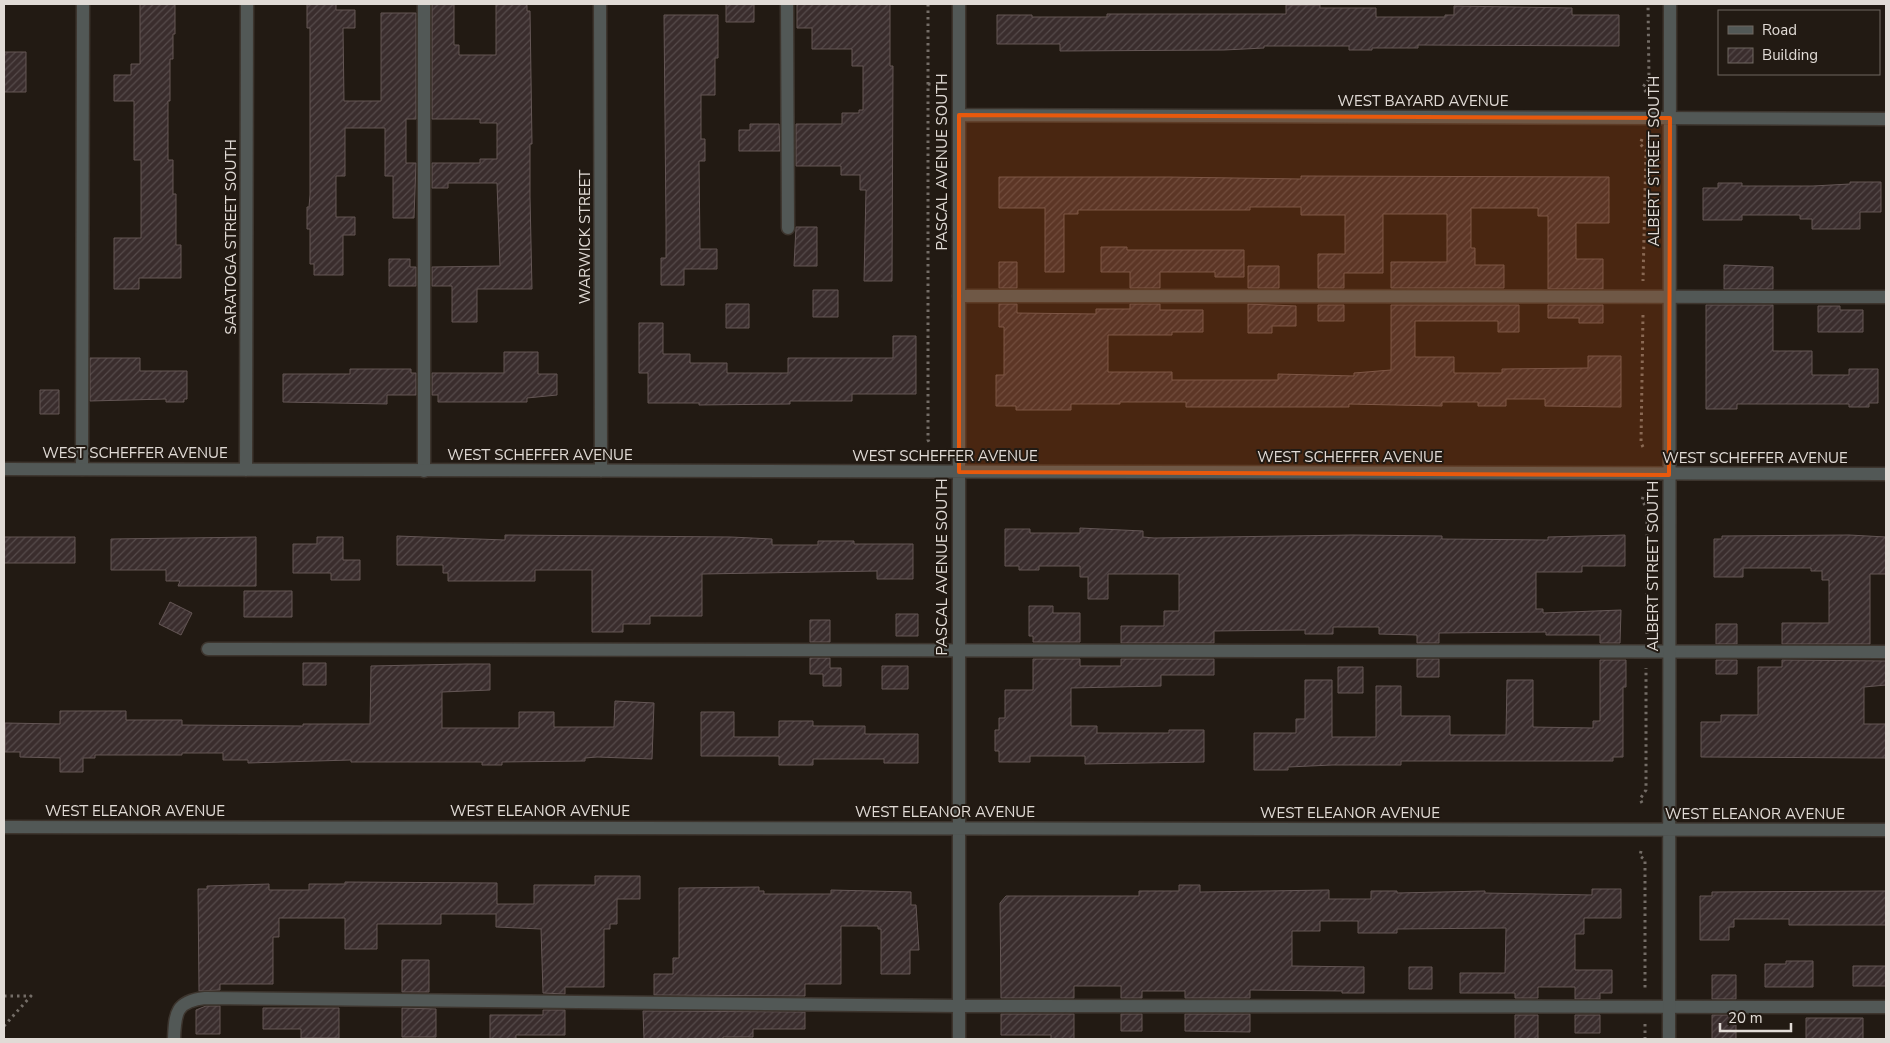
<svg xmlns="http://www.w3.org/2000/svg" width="1890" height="1043" viewBox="0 0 1890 1043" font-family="'Nunito Sans',sans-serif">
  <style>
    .building { fill: url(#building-hatch); stroke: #645655 }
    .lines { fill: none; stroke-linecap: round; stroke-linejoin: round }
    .service-casing { stroke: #3d352e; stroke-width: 15 }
    .minor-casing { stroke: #3d352e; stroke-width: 15 }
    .path { stroke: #746d67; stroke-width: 3; stroke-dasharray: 2.5 4; stroke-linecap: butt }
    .service { stroke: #525856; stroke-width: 12 }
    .minor { stroke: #525856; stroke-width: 12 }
    .marked { fill: #e8590c; fill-opacity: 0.2; stroke: #e8590c; stroke-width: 4; stroke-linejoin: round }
    .labels { text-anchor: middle; stroke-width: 4; stroke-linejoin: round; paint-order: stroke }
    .street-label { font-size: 15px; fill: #e1dbd6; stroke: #221a13 }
  </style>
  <defs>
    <pattern id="building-hatch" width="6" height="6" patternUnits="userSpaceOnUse" patternTransform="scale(1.25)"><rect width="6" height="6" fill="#3a2d2d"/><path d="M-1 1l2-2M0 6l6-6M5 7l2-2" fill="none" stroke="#564b4b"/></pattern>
  </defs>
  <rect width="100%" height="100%" fill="#221a13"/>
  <path class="building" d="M 140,4 L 175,4 L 175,34 L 173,34 L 173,59 L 170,59 L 170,101 L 168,101 L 168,160 L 173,160 L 173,194 L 176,194 L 176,245 L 181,245 L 181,278 L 139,278 L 139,289 L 114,289 L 114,238 L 141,238 L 141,160 L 134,160 L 134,101 L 114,101 L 114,75 L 131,75 L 131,64 L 140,64 Z
    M 307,4 L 336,4 L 336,10 L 355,10 L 355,28 L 343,28 L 344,101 L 381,101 L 381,13 L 416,13 L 416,119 L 406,119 L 406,163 L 416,163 L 414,218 L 393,218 L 393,176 L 385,176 L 385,128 L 345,128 L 345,176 L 336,176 L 336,217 L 355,217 L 355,235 L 343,235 L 343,275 L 314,275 L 314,264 L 310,264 L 310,229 L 307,229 L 307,207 L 309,207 L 310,195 L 310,28 L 307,28 Z
    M 432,4 L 454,4 L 454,45 L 459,45 L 459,55 L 496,55 L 496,4 L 527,4 L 527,11 L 530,11 L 532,144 L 530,144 L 530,197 L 532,289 L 477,289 L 477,322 L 452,322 L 452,286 L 432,286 L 432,267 L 500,266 L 497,183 L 448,183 L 448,188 L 432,188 L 432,163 L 480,163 L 480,159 L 497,159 L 497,123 L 480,123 L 480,119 L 432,119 Z
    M 726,4 L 754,4 L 754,22 L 726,22 Z
    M 797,4 L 890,4 L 890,66 L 893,66 L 892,281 L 864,281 L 866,190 L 860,190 L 860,175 L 841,175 L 841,166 L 796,166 L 796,124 L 842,124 L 842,113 L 859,113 L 859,110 L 863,110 L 863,66 L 852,66 L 852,49 L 812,49 L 812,28 L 797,28 Z
    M 1286,5 L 1320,5 L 1320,8 L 1376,8 L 1376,17 L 1445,17 L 1445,15 L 1454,15 L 1454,6 L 1572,8 L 1572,15 L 1619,15 L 1619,46 L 1418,45 L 1418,48 L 1372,48 L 1372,50 L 1349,50 L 1349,46 L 1264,46 L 1264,48 L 1224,50 L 1060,51 L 1060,44 L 997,44 L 997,15 L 1032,15 L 1032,17 L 1107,17 L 1107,14 L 1286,14 Z
    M 664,15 L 718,15 L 718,58 L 715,58 L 715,95 L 701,95 L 701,139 L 705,139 L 705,161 L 699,161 L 700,249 L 717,249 L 717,269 L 684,269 L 684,285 L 661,285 L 661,258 L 666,258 L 666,225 Z
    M 4,52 L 26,52 L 26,92 L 4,92 Z
    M 750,124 L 779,124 L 780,151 L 739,151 L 739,130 L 750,130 Z
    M 1301,176 L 1609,177 L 1609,223 L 1576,223 L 1576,259 L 1603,259 L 1603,289 L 1548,289 L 1548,216 L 1538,216 L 1538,208 L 1471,208 L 1471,248 L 1475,248 L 1475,265 L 1504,265 L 1504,288 L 1391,288 L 1391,262 L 1447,262 L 1447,214 L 1383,214 L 1383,273 L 1344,273 L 1344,288 L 1318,288 L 1318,254 L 1345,254 L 1345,215 L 1301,215 L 1301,207 L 1250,207 L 1250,210 L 1078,210 L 1078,214 L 1064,214 L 1064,272 L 1045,272 L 1045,208 L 999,208 L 999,177 L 1169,177 L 1301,179 Z
    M 1850,182 L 1881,182 L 1881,212 L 1860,212 L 1860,229 L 1812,229 L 1812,219 L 1800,219 L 1800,215 L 1742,215 L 1742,220 L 1703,220 L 1703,188 L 1718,188 L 1718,183 L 1742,183 L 1742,186 L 1813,186 L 1850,184 Z
    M 796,227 L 817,227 L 817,266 L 794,266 Z
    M 1101,247 L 1127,247 L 1127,250 L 1244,250 L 1244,277 L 1215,277 L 1215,272 L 1160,272 L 1160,288 L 1130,288 L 1130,272 L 1101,272 Z
    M 389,259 L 410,259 L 410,267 L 416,267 L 416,286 L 389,286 Z
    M 999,262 L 1017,262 L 1017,288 L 999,288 Z
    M 1724,265 L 1773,267 L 1773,289 L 1724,289 Z
    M 1248,266 L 1279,266 L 1279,288 L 1248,288 Z
    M 813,290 L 838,290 L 838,317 L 813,317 Z
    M 726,304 L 749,304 L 749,328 L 726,328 Z
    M 999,304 L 1017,304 L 1017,313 L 1096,314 L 1096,309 L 1130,309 L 1130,304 L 1160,304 L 1160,310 L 1203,310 L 1203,332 L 1172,332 L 1172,335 L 1108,335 L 1108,372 L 1172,372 L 1172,380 L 1278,380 L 1278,374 L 1354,376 L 1354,373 L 1391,370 L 1391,305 L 1519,305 L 1519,332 L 1498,332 L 1498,321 L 1415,321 L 1415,357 L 1454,357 L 1454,373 L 1502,373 L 1502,369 L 1588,368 L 1588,356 L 1621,356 L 1621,407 L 1545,406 L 1545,399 L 1506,399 L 1506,406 L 1478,406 L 1478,402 L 1442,402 L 1442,406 L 1349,404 L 1349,407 L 1186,407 L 1186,402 L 1120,402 L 1120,404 L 1071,404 L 1071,410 L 1016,410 L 1016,406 L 996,406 L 996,375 L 1004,375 L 1004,327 L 999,327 Z
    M 1248,304 L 1296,306 L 1296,326 L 1272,326 L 1272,333 L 1248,333 Z
    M 1318,305 L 1344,305 L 1344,321 L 1318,321 Z
    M 1548,305 L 1603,305 L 1603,323 L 1579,323 L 1579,318 L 1548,318 Z
    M 1706,305 L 1773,305 L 1773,351 L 1812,351 L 1812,375 L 1849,375 L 1849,369 L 1878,369 L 1878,403 L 1869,403 L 1869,407 L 1849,407 L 1849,404 L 1737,404 L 1737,409 L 1706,409 Z
    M 1818,306 L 1840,306 L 1840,310 L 1863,310 L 1863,332 L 1818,332 Z
    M 639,323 L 663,323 L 663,354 L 690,354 L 690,363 L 727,363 L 727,373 L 788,373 L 788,358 L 893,358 L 893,336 L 916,336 L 916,394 L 852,394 L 852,401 L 790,401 L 790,404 L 699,405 L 699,403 L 648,403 L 648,373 L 639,373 Z
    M 504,352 L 538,352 L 538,374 L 557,374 L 557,395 L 527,398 L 527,402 L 438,402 L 438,395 L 432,395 L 432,373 L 504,373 Z
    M 90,358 L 140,358 L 140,371 L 187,371 L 187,399 L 184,399 L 184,402 L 166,402 L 166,399 L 90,401 Z
    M 350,369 L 411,369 L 411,373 L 416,373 L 416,395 L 387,395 L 387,404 L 283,402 L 283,374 L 350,374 Z
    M 40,390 L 59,390 L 59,414 L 40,414 Z
    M 1080,528 L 1143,531 L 1143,537 L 1154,538 L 1353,535 L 1442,536 L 1442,539 L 1548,540 L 1548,537 L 1625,535 L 1625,566 L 1582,566 L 1582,572 L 1536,572 L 1536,609 L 1543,609 L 1543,613 L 1621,610 L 1620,643 L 1600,643 L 1600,635 L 1546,635 L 1546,632 L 1439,633 L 1439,643 L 1417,643 L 1417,635 L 1379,634 L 1379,627 L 1333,627 L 1333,634 L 1305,634 L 1305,630 L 1214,631 L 1214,643 L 1121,643 L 1121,626 L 1164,626 L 1164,611 L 1179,611 L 1179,574 L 1108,574 L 1108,599 L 1088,599 L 1088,577 L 1080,577 L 1080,566 L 1039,566 L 1039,570 L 1019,570 L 1019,566 L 1005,566 L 1005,529 L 1030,529 L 1030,533 L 1080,533 Z
    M 505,535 L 731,537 L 772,539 L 772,545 L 818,545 L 818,541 L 854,541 L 854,544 L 913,544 L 913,579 L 877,579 L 877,571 L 702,574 L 702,616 L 650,616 L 650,624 L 623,624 L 623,632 L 592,632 L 592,570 L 535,570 L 535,581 L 448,581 L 448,573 L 443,573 L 443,565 L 397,565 L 397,536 L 505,540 Z
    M 1849,535 L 1886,537 L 1886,574 L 1870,574 L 1870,644 L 1782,644 L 1782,623 L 1829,623 L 1829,580 L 1822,580 L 1822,571 L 1811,571 L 1811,568 L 1743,568 L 1743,577 L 1714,577 L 1714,539 L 1722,539 L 1722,536 Z
    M 4,537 L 75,537 L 75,563 L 4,563 Z
    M 256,537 L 256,586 L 178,586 L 180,581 L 166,581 L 166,570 L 111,570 L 111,539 Z
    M 317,537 L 343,537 L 343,560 L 360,560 L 360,580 L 331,580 L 331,573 L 293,573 L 293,544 L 317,544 Z
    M 244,591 L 292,591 L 292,617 L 244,617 Z
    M 170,602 L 192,613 L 181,635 L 159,624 Z
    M 1029,606 L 1053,606 L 1053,613 L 1080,613 L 1080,642 L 1033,642 L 1033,636 L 1029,636 Z
    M 896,614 L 918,614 L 918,636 L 896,636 Z
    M 810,620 L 830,620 L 830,642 L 810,642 Z
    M 1716,624 L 1737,624 L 1737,644 L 1716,644 Z
    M 810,658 L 830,658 L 830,668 L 841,668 L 841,686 L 823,686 L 823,674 L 810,674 Z
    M 1033,659 L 1080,659 L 1080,666 L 1121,666 L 1121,659 L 1214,659 L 1214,675 L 1161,675 L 1161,686 L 1071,688 L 1071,726 L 1097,726 L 1097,733 L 1169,733 L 1169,730 L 1204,730 L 1204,762 L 1085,764 L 1085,756 L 1030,756 L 1030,762 L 999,762 L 999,751 L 995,751 L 995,730 L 999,730 L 999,718 L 1005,718 L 1005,690 L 1033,690 Z
    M 1417,659 L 1439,659 L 1439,677 L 1417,677 Z
    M 1600,660 L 1626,660 L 1626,687 L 1623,687 L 1623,757 L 1613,757 L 1613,761 L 1401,761 L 1401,765 L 1332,765 L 1288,767 L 1288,770 L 1254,770 L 1254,733 L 1296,733 L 1296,719 L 1305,719 L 1305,680 L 1332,680 L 1332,737 L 1376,737 L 1376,686 L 1401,686 L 1401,716 L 1450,716 L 1450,735 L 1506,735 L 1507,680 L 1533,680 L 1533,727 L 1593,728 L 1593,721 L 1600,721 Z
    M 1716,660 L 1737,660 L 1737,674 L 1716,674 Z
    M 1782,660 L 1886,661 L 1886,685 L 1864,687 L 1864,724 L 1886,724 L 1886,758 L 1701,757 L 1701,722 L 1721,722 L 1721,715 L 1758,715 L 1758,667 L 1782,667 Z
    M 303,663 L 326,663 L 326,685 L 303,685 Z
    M 465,664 L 490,664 L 490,690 L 442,692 L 442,728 L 519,728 L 519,712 L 554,712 L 554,727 L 614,727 L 615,701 L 654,703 L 652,759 L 597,757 L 585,758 L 585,761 L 502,762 L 502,765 L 482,765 L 482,762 L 351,762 L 351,760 L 248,763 L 248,760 L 223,760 L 223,753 L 182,753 L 182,755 L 95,755 L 95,758 L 83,758 L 83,772 L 60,772 L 60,758 L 20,757 L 20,752 L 5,752 L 5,723 L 60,724 L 60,711 L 126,711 L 126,720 L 182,720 L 182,725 L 303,726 L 303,724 L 370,724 L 371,666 Z
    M 882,666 L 908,666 L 908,689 L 882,689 Z
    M 1338,667 L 1363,667 L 1363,693 L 1338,693 Z
    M 701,712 L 734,712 L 734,737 L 779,737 L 779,721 L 813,721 L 813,726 L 865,726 L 865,734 L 918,734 L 918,763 L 884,763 L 884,759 L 813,759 L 813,765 L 779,765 L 779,756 L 701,756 Z
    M 595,876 L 640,876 L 640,899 L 617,899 L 617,924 L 610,924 L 610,929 L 604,929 L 604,987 L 565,987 L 565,994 L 543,993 L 541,929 L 496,927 L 496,914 L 441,914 L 441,924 L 377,924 L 377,949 L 345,949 L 345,918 L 279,918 L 279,937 L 273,937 L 273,984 L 220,984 L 220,990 L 199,991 L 198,889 L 207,889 L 207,886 L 269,884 L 269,890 L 309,890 L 309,884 L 345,884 L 345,882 L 497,883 L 497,904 L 534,904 L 534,885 L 595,885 Z
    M 1179,885 L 1200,885 L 1200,892 L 1329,890 L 1329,899 L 1371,899 L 1371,891 L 1397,891 L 1397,893 L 1485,891 L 1485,893 L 1592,895 L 1592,889 L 1621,889 L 1621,918 L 1584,918 L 1584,934 L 1575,934 L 1575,970 L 1612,970 L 1612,993 L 1600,993 L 1600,999 L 1575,999 L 1575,987 L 1538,987 L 1538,998 L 1515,998 L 1515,993 L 1460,993 L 1460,973 L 1505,973 L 1506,928 L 1397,929 L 1397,933 L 1358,933 L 1358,921 L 1320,921 L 1320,931 L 1292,931 L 1292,966 L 1364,967 L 1364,993 L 1342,993 L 1342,991 L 1250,990 L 1250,998 L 1185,998 L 1185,991 L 1142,991 L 1142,998 L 1121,998 L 1121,986 L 1074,986 L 1074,998 L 1001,998 L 1000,903 L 1006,896 L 1139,896 L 1139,891 L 1179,891 Z
    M 759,887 L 759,891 L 764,891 L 764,894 L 831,894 L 831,890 L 911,892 L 911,905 L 916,905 L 919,950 L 910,950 L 910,974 L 881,974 L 881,929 L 878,929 L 878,926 L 841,926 L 841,984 L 805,984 L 805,996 L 654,995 L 654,974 L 673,974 L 673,958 L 679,958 L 679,888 Z
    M 1886,891 L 1886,925 L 1789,925 L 1789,919 L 1734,919 L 1734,927 L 1729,927 L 1729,940 L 1700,940 L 1700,896 L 1712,896 L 1712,892 Z
    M 402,960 L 429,960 L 429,992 L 402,992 Z
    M 1786,961 L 1813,961 L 1813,987 L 1765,987 L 1765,964 L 1786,964 Z
    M 1853,966 L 1886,966 L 1886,986 L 1853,986 Z
    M 1409,967 L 1432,967 L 1432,989 L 1409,989 Z
    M 1712,975 L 1736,975 L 1736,999 L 1712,999 Z
    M 220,1006 L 220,1034 L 196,1034 L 196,1010 L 206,1006 Z
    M 263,1008 L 339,1008 L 339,1038 L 301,1038 L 301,1029 L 263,1029 Z
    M 402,1008 L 436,1009 L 436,1037 L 402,1037 Z
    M 543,1010 L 565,1010 L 565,1035 L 516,1035 L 516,1039 L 490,1039 L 490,1015 L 543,1015 Z
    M 643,1011 L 805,1012 L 805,1029 L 753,1029 L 753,1037 L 723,1037 L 723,1039 L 644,1039 Z
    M 1001,1014 L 1074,1014 L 1074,1039 L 1051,1039 L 1051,1035 L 1001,1035 Z
    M 1121,1014 L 1142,1014 L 1142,1031 L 1121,1031 Z
    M 1185,1014 L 1250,1014 L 1250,1032 L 1185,1031 Z
    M 1515,1015 L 1538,1015 L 1538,1039 L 1515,1039 Z
    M 1575,1015 L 1600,1015 L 1600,1033 L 1575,1033 Z
    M 1712,1015 L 1736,1015 L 1736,1039 L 1712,1039 Z
    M 1806,1018 L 1863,1018 L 1863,1039 L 1806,1039 Z"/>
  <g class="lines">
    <g class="service-casing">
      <path id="service" d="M 787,4 L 788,228
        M 959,296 L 1886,297
        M 82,469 L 83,4
        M 424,471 L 424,4
        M 208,649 L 1886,652
        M 174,1039 C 175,1013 176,1001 205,998 L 959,1006 L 1886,1007"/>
    </g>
    <g class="minor-casing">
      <path id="minor" d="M 600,4 L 601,471
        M 959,115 L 1886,119
        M 4,469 L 1886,474
        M 246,470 L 247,4
        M 4,827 L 1886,830
        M 959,1039 L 959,4
        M 1669,1039 L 1670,4"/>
    </g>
    <path class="path" d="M 928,4 L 928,440 L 931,445
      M 928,84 L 938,85
      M 1646,92 L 1643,87 L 1649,79 L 1648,4
      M 1642,139 L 1640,144 L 1646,150 L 1643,281
      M 1643,447 L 1641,443 L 1643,314
      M 1643,497 L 1642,500 L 1647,509 L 1647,634
      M 1642,803 L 1640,799 L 1646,790 L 1646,668
      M 1641,851 L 1640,856 L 1645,860 L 1645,991
      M 4,996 L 31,996 L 4,1026
      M 1645,1024 L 1645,1039"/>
    <use href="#service" class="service"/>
    <use href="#minor" class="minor"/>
  </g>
  <path class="marked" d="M 959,115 L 1670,118 L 1669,475 L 959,472 Z"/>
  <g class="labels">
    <g class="street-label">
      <text x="1423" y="106">WEST BAYARD AVENUE</text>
      <text transform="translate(1654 161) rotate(-90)" y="5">ALBERT STREET SOUTH</text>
      <text transform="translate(942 162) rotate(-90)" y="5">PASCAL AVENUE SOUTH</text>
      <text transform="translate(231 237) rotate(-90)" y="5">SARATOGA STREET SOUTH</text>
      <text transform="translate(585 237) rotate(-90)" y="5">WARWICK STREET</text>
      <text x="135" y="458">WEST SCHEFFER AVENUE</text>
      <text x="540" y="460">WEST SCHEFFER AVENUE</text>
      <text x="945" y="461">WEST SCHEFFER AVENUE</text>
      <text x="1350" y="462">WEST SCHEFFER AVENUE</text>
      <text x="1755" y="463">WEST SCHEFFER AVENUE</text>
      <text transform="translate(1653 566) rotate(-90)" y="5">ALBERT STREET SOUTH</text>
      <text transform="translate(942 567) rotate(-90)" y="5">PASCAL AVENUE SOUTH</text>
      <text x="135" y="816">WEST ELEANOR AVENUE</text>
      <text x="540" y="816">WEST ELEANOR AVENUE</text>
      <text x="945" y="817">WEST ELEANOR AVENUE</text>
      <text x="1350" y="818">WEST ELEANOR AVENUE</text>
      <text x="1755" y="819">WEST ELEANOR AVENUE</text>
    </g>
  </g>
  <rect width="1890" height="1043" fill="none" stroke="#e1dbd6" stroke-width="10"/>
  <rect x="1718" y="10" width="162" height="65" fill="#221a13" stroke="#6e6761"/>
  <rect x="1728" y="26" width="25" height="8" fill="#525856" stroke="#6e6761"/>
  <text x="1762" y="35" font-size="15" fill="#e1dbd6">Road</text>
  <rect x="1728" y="48" width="25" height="15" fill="url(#building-hatch)" stroke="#6e6761"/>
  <text x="1762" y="60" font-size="15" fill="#e1dbd6">Building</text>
  <path d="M1720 1023v8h71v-8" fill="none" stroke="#e1dbd6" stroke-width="2.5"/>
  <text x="1728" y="1023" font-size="15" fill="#e1dbd6" stroke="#221a13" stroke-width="4" paint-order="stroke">20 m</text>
</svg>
